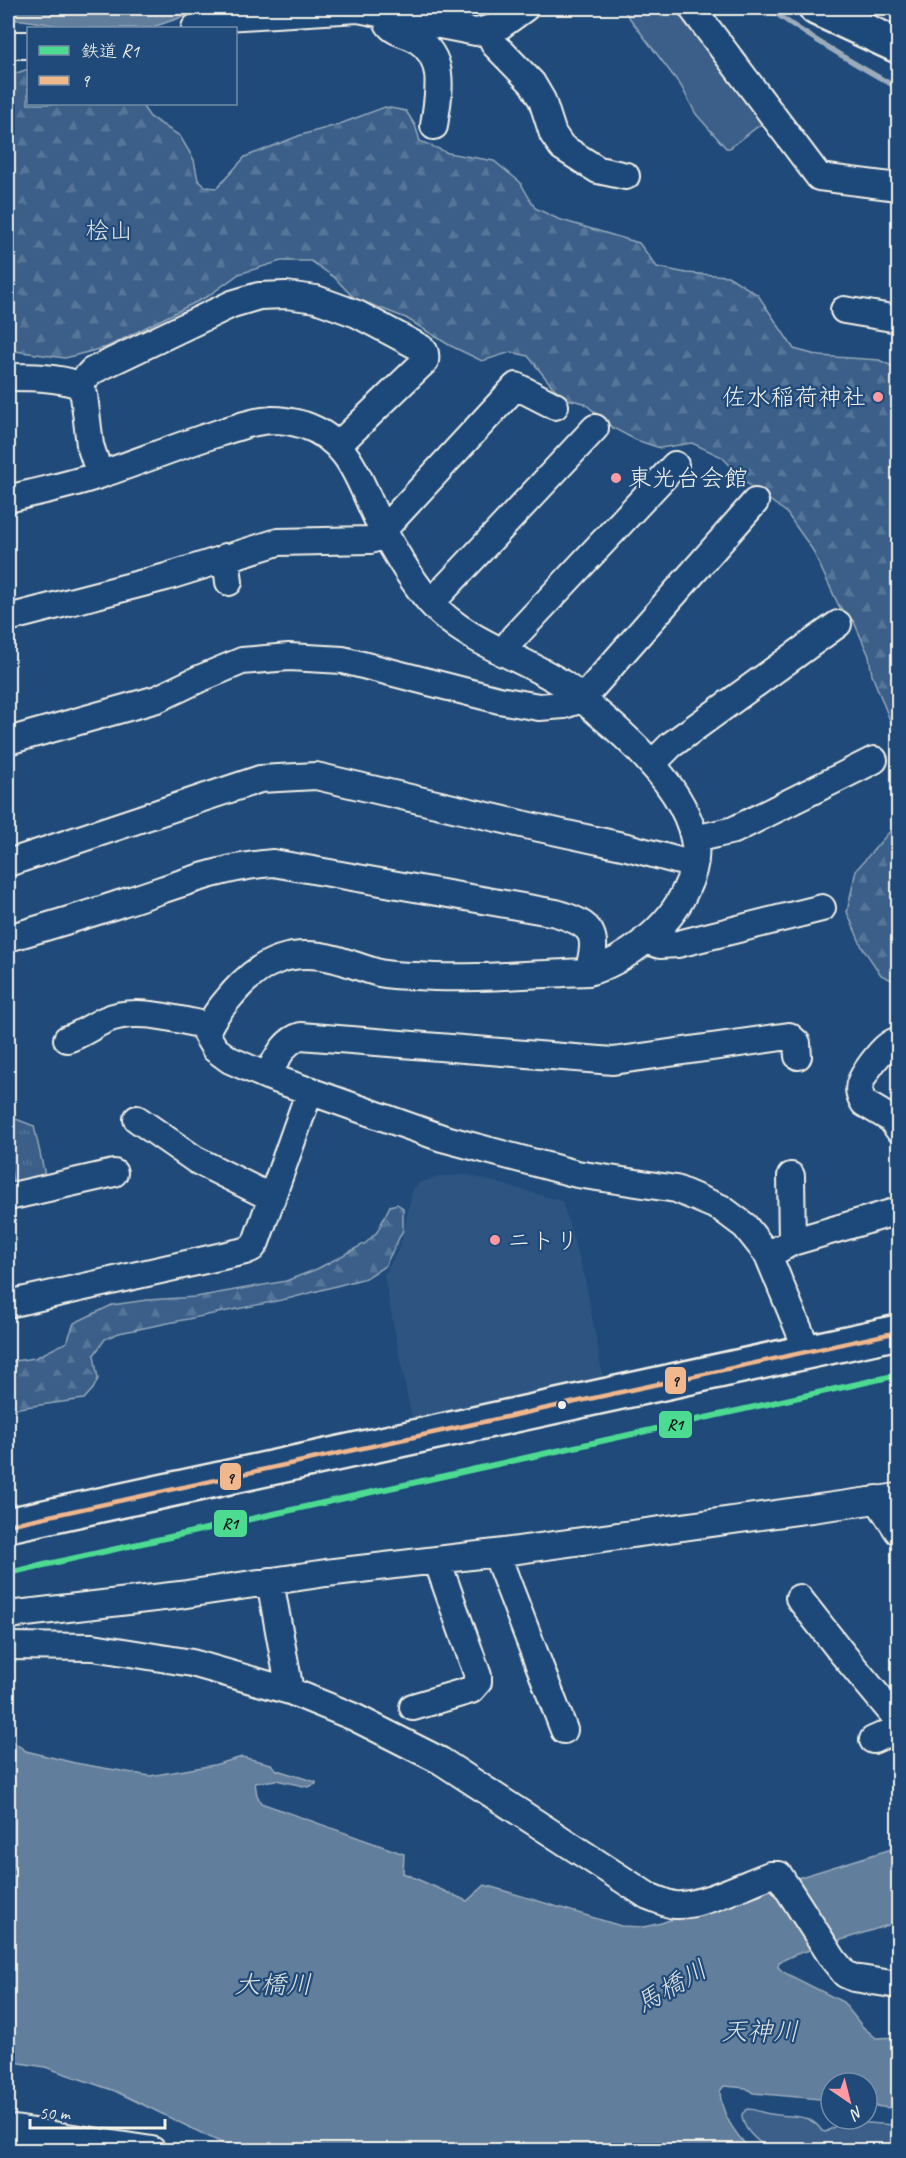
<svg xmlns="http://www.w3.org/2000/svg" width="906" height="2158" viewBox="0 0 906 2158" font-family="Caveat,'Klee One',sans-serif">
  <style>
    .built { fill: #2d5581 }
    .grass { fill: #3a5f88; stroke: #97a8b8; stroke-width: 1.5 }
    .forest { fill: url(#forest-firs); stroke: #97a8b8; stroke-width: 1.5 }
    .park { fill: url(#park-tufts); stroke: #97a8b8; stroke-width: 1.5 }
    .water { fill: #627e9d; stroke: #9cacbb; stroke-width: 1.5 }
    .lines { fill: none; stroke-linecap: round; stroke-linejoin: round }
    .stream { stroke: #9cacbb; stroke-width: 5 }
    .minor-casing { stroke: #f4f1e8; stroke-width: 30 }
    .highway-casing { stroke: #f4f1e8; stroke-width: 38 }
    .minor { stroke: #1f4a7a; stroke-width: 26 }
    .highway { stroke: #1f4a7a; stroke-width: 33 }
    .bus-1-casing { stroke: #1f4a7a; stroke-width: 9 }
    .bus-1 { stroke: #f1b78d; stroke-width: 4.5 }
    .rail-1-casing { stroke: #1f4a7a; stroke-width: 10 }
    .rail-1 { stroke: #4ddb92; stroke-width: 6 }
    .poi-dot { fill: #ff9aa2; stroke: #1f4a7a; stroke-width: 2 }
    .bus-dot { fill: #f4f1e8; stroke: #1f4a7a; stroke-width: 2 }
    .labels { text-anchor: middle; stroke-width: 4.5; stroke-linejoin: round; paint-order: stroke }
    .park-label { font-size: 24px; fill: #e1e2de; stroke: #1f4a7a }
    .poi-label { font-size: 24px; fill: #f4f1e8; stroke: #1f4a7a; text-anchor: start }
    .water-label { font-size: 26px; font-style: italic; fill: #dee0dd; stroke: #1f4a7a }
    .line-badge { stroke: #1f4a7a; stroke-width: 2 }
    .pale-badge-label { font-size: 16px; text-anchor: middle; font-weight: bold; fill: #111 }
  </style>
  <defs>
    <pattern id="forest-firs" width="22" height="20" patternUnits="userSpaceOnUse" patternTransform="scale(1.5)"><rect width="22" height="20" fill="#3a5f88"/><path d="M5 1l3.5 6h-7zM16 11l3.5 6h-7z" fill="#577699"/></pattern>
    <pattern id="park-tufts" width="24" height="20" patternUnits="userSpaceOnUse" patternTransform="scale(1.5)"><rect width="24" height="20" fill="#3a5f88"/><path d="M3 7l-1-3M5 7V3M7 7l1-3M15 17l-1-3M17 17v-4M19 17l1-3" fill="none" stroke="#577699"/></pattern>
  </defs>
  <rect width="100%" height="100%" fill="#1f4a7a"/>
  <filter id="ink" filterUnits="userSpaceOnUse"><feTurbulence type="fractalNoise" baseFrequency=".0167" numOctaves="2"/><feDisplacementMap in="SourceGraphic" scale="12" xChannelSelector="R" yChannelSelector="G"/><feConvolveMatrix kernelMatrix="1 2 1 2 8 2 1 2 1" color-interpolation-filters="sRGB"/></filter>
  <g filter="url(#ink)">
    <path class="built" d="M 469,1175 L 562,1201 L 585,1278 L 603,1378 L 412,1420 L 384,1276 L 400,1246 L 413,1189 L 419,1183 L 441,1176 Z"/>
    <path class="grass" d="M 622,8 L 686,8 L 766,120 L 730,148 L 726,148 L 696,114 L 681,86 Z
      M 747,2109 C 755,2109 762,2113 771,2114 C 791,2118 809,2112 822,2131 L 826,2132 L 843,2121 L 894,2125 L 898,2126 L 898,2150 L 769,2150 C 758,2141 742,2130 742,2114 Z"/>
    <path class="forest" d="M 28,69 L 28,104 L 141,104 L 150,117 L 180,136 L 194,160 L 198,180 L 206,187 L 217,188 L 245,157 L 301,135 L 337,125 L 385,107 L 406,111 L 415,125 L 420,141 L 448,153 L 494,161 L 520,182 L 535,208 L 558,219 L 639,243 L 657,267 L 686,273 L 728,276 L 758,295 L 794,349 L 820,356 L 879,360 L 898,369 L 898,983 L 881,975 L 862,947 L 847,912 L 856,870 L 892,829 L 896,795 L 897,738 L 872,675 L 869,656 L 854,622 L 839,606 L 812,549 L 786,512 L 749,485 L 722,457 L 692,443 L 660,448 L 636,440 L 613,428 L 584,403 L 567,399 L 552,386 L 528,356 L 511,352 L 482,361 L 449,345 L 406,318 L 354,298 L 335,278 L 311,261 L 281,261 L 239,274 L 208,296 L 107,347 L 65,358 L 8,350 L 8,76 Z
      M 397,1204 L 403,1208 L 403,1230 L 385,1266 L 366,1278 L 291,1298 L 119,1333 L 105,1339 L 94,1355 L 98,1379 L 93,1389 L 84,1399 L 18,1408 L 8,1408 L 8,1362 L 35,1358 L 67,1342 L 74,1323 L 112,1305 L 147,1300 L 196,1297 L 286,1281 L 317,1269 L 366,1243 L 377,1232 L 390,1206 Z"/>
    <path class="park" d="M 8,1116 L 34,1126 L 46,1180 L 14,1187 L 8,1155 Z"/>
    <path class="water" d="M 8,8 L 209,8 L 150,28 L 72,28 L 23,20 L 8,20 Z
      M 8,1738 L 26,1751 L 75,1763 L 150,1776 L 214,1765 L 242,1757 L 271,1764 L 277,1770 L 316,1782 L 316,1784 L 308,1787 L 276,1780 L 255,1783 L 257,1795 L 261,1803 L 404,1854 L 403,1873 L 467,1901 L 485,1885 L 621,1926 L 644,1927 L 661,1923 L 791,1880 L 898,1847 L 898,1922 L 794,1955 L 779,1962 L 778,1967 L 783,1972 L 843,2002 L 862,2026 L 876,2038 L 898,2037 L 898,2109 L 867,2105 L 867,2083 L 831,2083 L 831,2100 L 753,2093 L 746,2088 L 724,2086 L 720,2091 C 721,2114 735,2134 751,2150 L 236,2150 L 115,2091 L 45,2067 L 8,2061 Z"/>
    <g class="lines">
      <path class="stream" d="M 465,8 L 485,20 L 503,8
        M 768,8 C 810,38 853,63 898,88"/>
      <g class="minor-casing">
        <path id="minor" d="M 692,8 L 819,177 L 898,187
          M 389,20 L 388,23 C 394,33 406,33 416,39 C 448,59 438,95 434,126
          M 195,28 L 225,17 L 358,9 L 476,32 L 500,26 L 525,8
          M 488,30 L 495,45 L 532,83 L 542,100 L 553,134 L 562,147 L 598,170 L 626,176
          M 8,45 L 28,45
          M 844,310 L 898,319
          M 8,377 C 31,377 57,377 79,385 L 84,395 L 90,445 L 100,475
          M 79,385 L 92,371 L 232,304 L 259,296 L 286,295 L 316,299 L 357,314 L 421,348 C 426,351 426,355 425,361 L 338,445
          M 8,499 C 39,491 71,485 102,474 C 141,461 180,445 219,433 C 237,427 254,421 272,420 C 282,420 294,422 304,425 C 354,442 360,488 383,530 C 396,554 412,581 430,602 C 465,642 520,656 563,684 C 575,692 586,702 597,712 C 633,742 685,790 694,839 C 698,856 693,875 685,891 C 669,927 626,961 588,972 C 531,974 472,980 415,976 C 403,976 390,975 379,973 C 364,969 350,963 335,959 C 293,948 262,960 234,992 C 223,1005 211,1018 206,1034 L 215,1049 L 230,1060 L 267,1076 L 442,1138 L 577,1174 L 676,1189 L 721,1208 L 745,1226 L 768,1255 L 808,1352
          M 383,530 L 516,386 L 555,406
          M 226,557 L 229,582
          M 431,603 L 595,428
          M 8,618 L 166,577 L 278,542 L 370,540 L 386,535
          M 503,653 L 514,637 L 675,465
          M 8,741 L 157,699 L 199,679 L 242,661 L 289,657 L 343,660 L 499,700 L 539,707 L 564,705 L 582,699 L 755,502
          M 653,763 L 671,745 L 838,624
          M 695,839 L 734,830 L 874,760
          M 8,863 L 260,779 L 316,776 L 530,826 L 627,847 L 694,865
          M 8,938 C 46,927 84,916 122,903 C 173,887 219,867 273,863 L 556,913 C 594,925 599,934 588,972
          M 645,940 L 660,945 L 678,944 L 822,908
          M 67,1039 C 81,1035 92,1026 105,1020 C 136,1006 177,1020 209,1026
          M 898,1041 C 887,1040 866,1070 861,1081 C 857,1089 860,1096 864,1103 L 891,1119 L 898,1129
          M 267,1076 C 276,1061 283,1041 301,1036 L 613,1061 L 789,1036 L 797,1043 L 798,1056
          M 137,1119 L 196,1160 L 272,1198
          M 791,1176 L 792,1242
          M 8,1197 L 114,1173
          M 768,1255 L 792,1242 L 898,1211
          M 8,1304 L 245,1251 L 252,1248 L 256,1242 L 310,1090
          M 877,1499 L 898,1531
          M 496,1553 L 564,1730
          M 270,1581 L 290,1691
          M 799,1598 L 842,1653 L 898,1720
          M 8,1615 L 180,1595 L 326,1573 L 496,1553 L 898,1497
          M 8,1646 L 93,1647 L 192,1663 L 290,1691 L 354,1717 L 441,1761 L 648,1896 C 657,1899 666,1904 675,1905 C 700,1907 745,1884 770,1875 L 779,1875 L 833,1959 L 845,1974 L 854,1978 L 898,1985
          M 413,1707 L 471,1690 L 478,1682 L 478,1676 L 437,1560
          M 873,1740 L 898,1729
          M 8,2128 L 152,2150"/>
      </g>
      <g class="highway-casing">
        <path id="highway" d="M 816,8 L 898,46
          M 8,1525 L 898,1332"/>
      </g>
      <use href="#minor" class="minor"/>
      <use href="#highway" class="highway"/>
      <g class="bus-1-casing">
        <path id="bus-1" d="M 8,1525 L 898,1332"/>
      </g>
      <use href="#bus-1" class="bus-1"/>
      <g class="rail-1-casing">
        <path id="rail-1" d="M 8,1573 L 898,1375"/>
      </g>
      <use href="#rail-1" class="rail-1"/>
    </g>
  </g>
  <g class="poi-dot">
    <circle cx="878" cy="397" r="6"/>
    <circle cx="616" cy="478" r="6"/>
    <circle cx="495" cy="1240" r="6"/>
  </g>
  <circle class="bus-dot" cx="562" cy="1405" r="5"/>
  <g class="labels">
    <g class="park-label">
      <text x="109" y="238">桧山</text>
    </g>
    <g class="poi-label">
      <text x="866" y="405" text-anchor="end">佐水稲荷神社</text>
      <text x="628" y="486">東光台会館</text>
      <text x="507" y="1248">ニトリ</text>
    </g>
    <g class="water-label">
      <text x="273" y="1993">大橋川</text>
      <text transform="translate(671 1986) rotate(-30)" y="9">馬橋川</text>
      <text x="760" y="2040">天神川</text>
    </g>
  </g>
  <g class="line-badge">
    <rect x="664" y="1366" width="23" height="29" rx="6" fill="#f1b78d"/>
    <rect x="658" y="1410" width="35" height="29" rx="6" fill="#4ddb92"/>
    <rect x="219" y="1462" width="23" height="29" rx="6" fill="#f1b78d"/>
    <rect x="213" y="1509" width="35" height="29" rx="6" fill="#4ddb92"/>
  </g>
  <g class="pale-badge-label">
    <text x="675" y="1386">9</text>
    <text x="675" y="1430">R1</text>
    <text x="230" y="1483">9</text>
    <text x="230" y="1529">R1</text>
  </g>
  <rect width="906" height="2158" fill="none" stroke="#1f4a7a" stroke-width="30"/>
  <rect x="15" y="15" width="876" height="2128" fill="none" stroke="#f4f1e8" stroke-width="2" filter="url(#ink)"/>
  <rect x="27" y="27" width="210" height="78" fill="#1f4a7a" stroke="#748da6" stroke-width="1.5"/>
  <rect x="39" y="46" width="30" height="9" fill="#4ddb92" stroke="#748da6" stroke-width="1.5"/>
  <text x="81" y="57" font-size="18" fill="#f4f1e8">鉄道 R1</text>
  <rect x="39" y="76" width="30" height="9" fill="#f1b78d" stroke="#748da6" stroke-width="1.5"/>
  <text x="81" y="87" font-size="18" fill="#f4f1e8">9</text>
  <g transform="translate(849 2101) rotate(145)"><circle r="28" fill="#1f4a7a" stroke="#748da6" stroke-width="1.5"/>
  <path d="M0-4.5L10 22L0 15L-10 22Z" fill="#ff9aa2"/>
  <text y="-9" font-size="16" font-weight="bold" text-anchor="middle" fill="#f4f1e8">N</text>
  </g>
  <path d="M30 2119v9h135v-9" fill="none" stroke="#f4f1e8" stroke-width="3"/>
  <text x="39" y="2119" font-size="18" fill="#f4f1e8" stroke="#1f4a7a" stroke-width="4.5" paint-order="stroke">50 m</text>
</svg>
